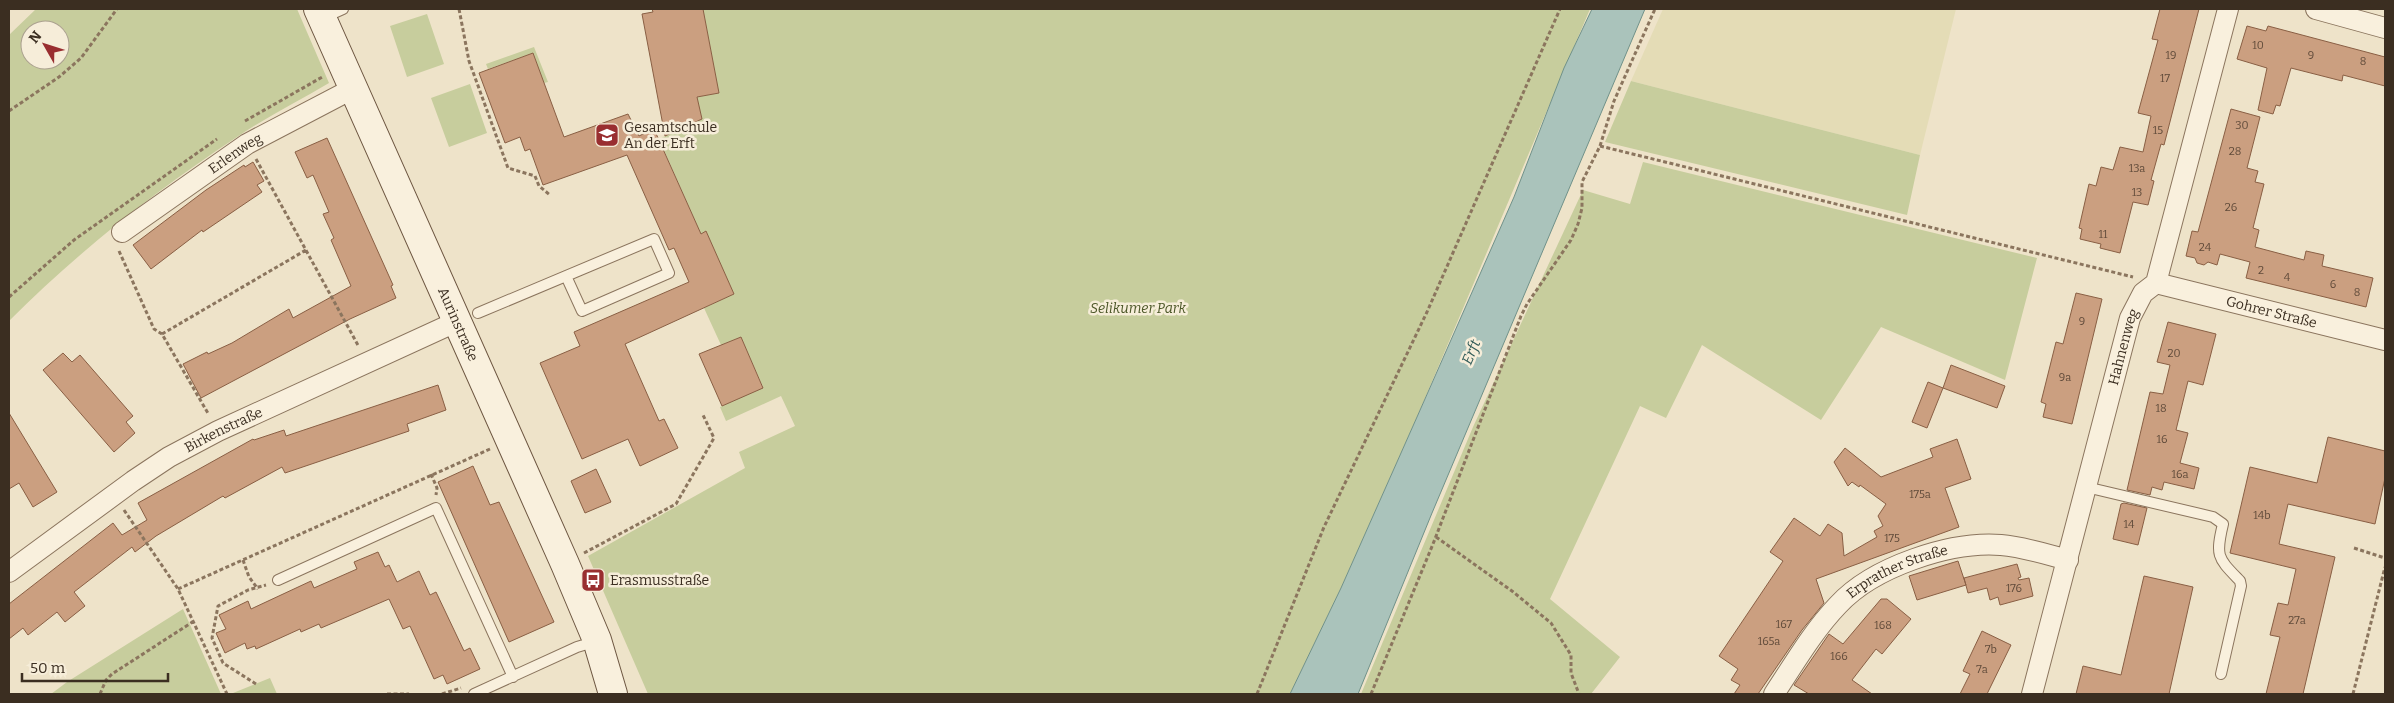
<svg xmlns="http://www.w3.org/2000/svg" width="2394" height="703" viewBox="0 0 2394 703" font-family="Bitter,serif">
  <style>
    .farmland { fill: #e4dcb6 }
    .green { fill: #c7cd9d; fill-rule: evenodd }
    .water { fill: #aac3bb; stroke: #709189 }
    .building { fill: #cb9f80; stroke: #895f44 }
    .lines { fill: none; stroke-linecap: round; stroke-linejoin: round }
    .lane-casing { stroke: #8b755e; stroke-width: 12 }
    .street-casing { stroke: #8b755e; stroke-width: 22 }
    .secondary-casing { stroke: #6d5641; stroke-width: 30 }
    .path { stroke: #8b755e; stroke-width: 3; stroke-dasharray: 4 2.5; stroke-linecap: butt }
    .lane { stroke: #f9f0dd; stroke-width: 10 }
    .street { stroke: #f9f0dd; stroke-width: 20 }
    .secondary { stroke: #f9f0dd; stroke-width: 28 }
    .labels { text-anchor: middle; stroke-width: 5; stroke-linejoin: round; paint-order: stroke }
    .number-label { font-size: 11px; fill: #5f4a39 }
    .poi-label { font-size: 14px; fill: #3b2e21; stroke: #f6edd9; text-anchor: start }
    .street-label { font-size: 14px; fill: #3b2e21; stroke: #f6edd9 }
    .park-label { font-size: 14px; font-style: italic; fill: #4c5728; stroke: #f6edd9 }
    .water-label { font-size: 15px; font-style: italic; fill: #315b58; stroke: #f6edd9 }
  </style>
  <rect width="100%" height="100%" fill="#eee3c9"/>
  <path class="farmland" d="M 1663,9 L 1956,9 L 1920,155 L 1631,81 Z"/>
  <path class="green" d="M 36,9 L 297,9 L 329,83 C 299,101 266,117 237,137 C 155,191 78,252 9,321 L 9,35 ZM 30,30 L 60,30 L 60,60 L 30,60 Z
    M 703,9 L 1590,9 L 1417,417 L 1341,588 L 1290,694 L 648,694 L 588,556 L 745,468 L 739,452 L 795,426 L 781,396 L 726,421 L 720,407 L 763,387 L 741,337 L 721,345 L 704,308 L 734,294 L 706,232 L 701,234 L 659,139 L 701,119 L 697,97 L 719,93 Z
    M 427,14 L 444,64 L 407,77 L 390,26 Z
    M 534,47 L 548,82 L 544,83 L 533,53 L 488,69 L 486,64 Z
    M 1631,81 L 1920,155 L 1907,215 L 1605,142 Z
    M 470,84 L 487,133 L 449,147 L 431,98 Z
    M 1643,162 L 2037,258 L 2005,380 L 1881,327 L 1821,420 L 1702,345 L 1666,418 L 1640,406 L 1550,599 L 1620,657 L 1591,694 L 1361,694 L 1473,427 L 1583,190 L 1630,204 Z
    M 183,609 L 221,694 L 51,694 L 67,682 Z
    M 270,678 L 277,694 L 234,694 L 233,693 Z"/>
  <path class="water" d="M 1592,9 L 1645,9 L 1432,513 L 1358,694 L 1290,694 L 1341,588 L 1417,417 L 1514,197 L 1564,68 Z"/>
  <path class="building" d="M 652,9 L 703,9 L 719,93 L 697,97 L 702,119 L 665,136 L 642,14 L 653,12 Z
    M 2160,9 L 2199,9 L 2164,145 L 2161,144 L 2151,180 L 2154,181 L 2148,205 L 2133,202 L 2120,253 L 2100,248 L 2101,244 L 2080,239 L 2082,229 L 2079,228 L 2089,184 L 2096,186 L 2101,167 L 2113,170 L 2120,147 L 2143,152 L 2151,116 L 2138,113 L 2158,40 L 2152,39 Z
    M 2247,26 L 2266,31 L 2268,26 L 2385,57 L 2385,86 L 2343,75 L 2342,81 L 2291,68 L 2280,106 L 2276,105 L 2273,114 L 2258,110 L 2267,68 L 2237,59 Z
    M 533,53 L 564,137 L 628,114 L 639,136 L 654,129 L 701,234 L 706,231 L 734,294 L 625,344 L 659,421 L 664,419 L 678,448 L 640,466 L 628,439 L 582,459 L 540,363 L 580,346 L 574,332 L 689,282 L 674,248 L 669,250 L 627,155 L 543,185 L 530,149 L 525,151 L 520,137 L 505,143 L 479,73 Z
    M 2231,109 L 2260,117 L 2247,168 L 2258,171 L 2255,182 L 2264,184 L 2253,228 L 2259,230 L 2255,247 L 2304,260 L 2306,251 L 2324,255 L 2322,266 L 2373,278 L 2366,307 L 2246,278 L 2250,262 L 2220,254 L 2217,265 L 2208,262 L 2204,265 L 2197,263 L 2195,258 L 2186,256 L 2192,231 L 2198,232 Z
    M 327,138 L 393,285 L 391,286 L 396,298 L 350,319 L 201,398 L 183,364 L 207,352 L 208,354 L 232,343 L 289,309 L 293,318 L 351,286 L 331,240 L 334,238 L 323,214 L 329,212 L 313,175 L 307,178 L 295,152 Z
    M 253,162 L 264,181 L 257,185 L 262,192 L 203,232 L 202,230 L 151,269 L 133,245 L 206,190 L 244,165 L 245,167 Z
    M 2076,293 L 2102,299 L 2072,424 L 2043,417 L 2046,404 L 2041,402 L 2056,342 L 2063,344 Z
    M 2168,322 L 2216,334 L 2203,385 L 2188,381 L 2176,430 L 2188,433 L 2180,463 L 2199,468 L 2194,489 L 2164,482 L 2162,490 L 2152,487 L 2150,495 L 2127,490 L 2150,392 L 2163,394 L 2170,365 L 2157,362 Z
    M 741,337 L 763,388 L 722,406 L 699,354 Z
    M 63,353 L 72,362 L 80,355 L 133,416 L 126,422 L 135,433 L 114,452 L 43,370 Z
    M 1951,365 L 2005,386 L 1997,408 L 1943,388 Z
    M 1928,382 L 1943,388 L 1927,428 L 1912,422 Z
    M 438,385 L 446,410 L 407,424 L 409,431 L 285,473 L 282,467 L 225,498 L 223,496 L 156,536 L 135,552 L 132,547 L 74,592 L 85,606 L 65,622 L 57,612 L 28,635 L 23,628 L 9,639 L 9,604 L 113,523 L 122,535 L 147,520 L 138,503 L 253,439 L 254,440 L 284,430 L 286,436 Z
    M 9,413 L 57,492 L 33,507 L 19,483 L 9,489 Z
    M 2328,437 L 2385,451 L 2385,478 L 2375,524 L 2288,504 L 2279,544 L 2335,557 L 2303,694 L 2266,694 L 2280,637 L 2270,635 L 2278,603 L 2288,605 L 2296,569 L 2230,553 L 2250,467 L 2317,483 Z
    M 1957,439 L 1971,479 L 1945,488 L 1959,527 L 1816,579 L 1824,603 L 1802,630 L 1758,694 L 1734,694 L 1740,685 L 1731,680 L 1738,669 L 1719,656 L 1783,561 L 1770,552 L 1794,518 L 1820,536 L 1828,524 L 1842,533 L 1844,556 L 1877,537 L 1874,531 L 1883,526 L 1878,516 L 1886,504 L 1860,485 L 1859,487 L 1852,482 L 1848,486 L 1834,462 L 1845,448 L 1881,477 L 1933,457 L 1930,449 Z
    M 473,466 L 490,505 L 499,502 L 554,622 L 509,642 L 438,482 Z
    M 596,469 L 611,502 L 585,513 L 571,481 Z
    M 2124,503 L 2147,508 L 2138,545 L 2113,539 L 2121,504 Z
    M 378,552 L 385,567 L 389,565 L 397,582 L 419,571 L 430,595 L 436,592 L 464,651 L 470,648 L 480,669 L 447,684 L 443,675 L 434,679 L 410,626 L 403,629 L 389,599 L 321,628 L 319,624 L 301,632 L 300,629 L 256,649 L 255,646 L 247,649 L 245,643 L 225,653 L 216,633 L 226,629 L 219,615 L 248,601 L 251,609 L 311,581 L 314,588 L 357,569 L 354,562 Z
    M 1958,561 L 1966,585 L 1917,600 L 1909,576 Z
    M 2017,564 L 2021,577 L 2018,578 L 2019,580 L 2029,578 L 2033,596 L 2000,605 L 1998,597 L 1990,600 L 1987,588 L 1968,593 L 1964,578 Z
    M 2144,576 L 2193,587 L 2169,694 L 2076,694 L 2083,666 L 2121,675 Z
    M 1881,599 L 1887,599 L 1911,619 L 1882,654 L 1876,649 L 1852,680 L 1872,694 L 1809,694 L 1794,685 L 1829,634 L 1843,644 Z
    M 1982,631 L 2011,645 L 1987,694 L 1960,694 L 1970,674 L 1963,671 Z"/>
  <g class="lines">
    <g class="lane-casing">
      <path id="lane" d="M 323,18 L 343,9
        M 478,313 L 654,239 L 669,273 L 582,311 L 566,276
        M 2086,487 L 2213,517 L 2223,524 C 2215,557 2218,558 2240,581 L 2241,586 L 2221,674
        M 278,580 L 436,508 L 513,677
        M 474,694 L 577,647 L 597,641"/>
    </g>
    <g class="street-casing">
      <g id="street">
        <path d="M 2316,9 L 2385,28"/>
        <path id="s1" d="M 122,232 L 247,144 L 354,88"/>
        <path id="s2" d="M 2156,283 L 2385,340"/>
        <path id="s3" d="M 9,572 L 133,481 L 169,457 L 218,431 L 458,321"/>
        <path id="s4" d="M 1774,694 C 1794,664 1813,631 1838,605 C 1873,567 1950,541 2001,545 C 2024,547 2046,554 2068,560"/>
        <path id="s5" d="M 2032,694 L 2130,318 L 2143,293 L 2156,283 L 2228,9"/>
      </g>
    </g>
    <g class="secondary-casing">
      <g id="secondary">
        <path id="s6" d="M 318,9 L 565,564 L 597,640 L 613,694"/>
      </g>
    </g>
    <path class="path" d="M 459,9 L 469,61 L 508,168 L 535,176 L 539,186 L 550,195
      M 9,111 L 59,77 L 81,58 L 117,9
      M 245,121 L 324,76
      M 1600,146 L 2133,277
      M 256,159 L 359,347
      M 119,251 L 154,329 L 162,334 L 209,415
      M 9,297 L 74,240 L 217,139
      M 162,334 L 306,250
      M 431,474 L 437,488 L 436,495
      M 124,510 L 178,589 L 227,694
      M 1436,537 L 1512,591 L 1551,623 L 1571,655 L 1571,673 L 1579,694
      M 2354,548 L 2385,558
      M 584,553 L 676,504 L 714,438 L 703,415
      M 243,560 L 249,577 L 258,589
      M 178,589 L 490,449
      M 256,684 L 223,663 L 212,638 L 218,606 L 248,590 L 266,585
      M 100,694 L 106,680 L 112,674 L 194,621
      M 387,694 L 409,694
      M 442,694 L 461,688
      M 1257,694 L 1324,527 L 1427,312 L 1560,9
      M 1371,694 L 1433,544 L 1521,316 L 1527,304 L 1571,240 L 1578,224 L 1582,208 L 1582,182 L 1600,146 L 1614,101 L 1655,9
      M 2353,694 L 2385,567"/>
    <use href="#lane" class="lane"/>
    <use href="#street" class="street"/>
    <use href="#secondary" class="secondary"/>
  </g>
  <defs>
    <g id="school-square" transform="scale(1.25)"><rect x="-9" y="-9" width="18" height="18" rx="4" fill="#992e30" stroke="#f6edd9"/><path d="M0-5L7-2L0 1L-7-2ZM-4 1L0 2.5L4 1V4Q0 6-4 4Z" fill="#fff"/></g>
    <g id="bus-square" transform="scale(1.25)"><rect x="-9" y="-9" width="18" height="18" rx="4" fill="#992e30" stroke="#f6edd9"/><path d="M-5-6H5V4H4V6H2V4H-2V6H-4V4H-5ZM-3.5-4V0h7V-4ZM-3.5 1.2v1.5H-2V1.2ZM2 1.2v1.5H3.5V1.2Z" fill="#fff"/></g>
  </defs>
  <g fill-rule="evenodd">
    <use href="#school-square" x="607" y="135"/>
    <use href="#bus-square" x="593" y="580"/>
  </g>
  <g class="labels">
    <g class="number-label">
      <text x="2258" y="49">10</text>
      <text x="2171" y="59">19</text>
      <text x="2311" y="59">9</text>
      <text x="2363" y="65">8</text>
      <text x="2165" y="82">17</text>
      <text x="2242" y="129">30</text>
      <text x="2158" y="134">15</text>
      <text x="2235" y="155">28</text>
      <text x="2137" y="172">13a</text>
      <text x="2137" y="196">13</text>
      <text x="2231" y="211">26</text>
      <text x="2103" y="238">11</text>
      <text x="2205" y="251">24</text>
      <text x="2261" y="274">2</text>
      <text x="2287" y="281">4</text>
      <text x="2333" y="288">6</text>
      <text x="2357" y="296">8</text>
      <text x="2082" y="325">9</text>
      <text x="2174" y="357">20</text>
      <text x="2065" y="381">9a</text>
      <text x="2161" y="412">18</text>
      <text x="2162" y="443">16</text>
      <text x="2180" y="478">16a</text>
      <text x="1920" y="498">175a</text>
      <text x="2262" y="519">14b</text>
      <text x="2129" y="528">14</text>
      <text x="1892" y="542">175</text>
      <text x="2014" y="592">176</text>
      <text x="2297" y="624">27a</text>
      <text x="1784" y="628">167</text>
      <text x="1883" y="629">168</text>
      <text x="1769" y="645">165a</text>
      <text x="1991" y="653">7b</text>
      <text x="1839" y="660">166</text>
      <text x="1982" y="673">7a</text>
    </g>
    <g class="poi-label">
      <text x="624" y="132">Gesamtschule<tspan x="624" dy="16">An der Erft</tspan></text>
      <text x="610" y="585">Erasmusstraße</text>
    </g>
    <g class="street-label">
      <text dy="5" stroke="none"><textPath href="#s1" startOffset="138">Erlenweg</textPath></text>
      <text dy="5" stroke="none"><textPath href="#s2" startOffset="119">Gohrer Straße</textPath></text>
      <text dy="5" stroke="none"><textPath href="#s6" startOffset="345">Aurinstraße</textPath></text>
      <text dy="5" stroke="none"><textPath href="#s5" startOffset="359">Hahnenweg</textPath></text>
      <text dy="5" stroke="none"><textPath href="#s3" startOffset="258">Birkenstraße</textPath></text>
      <text dy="5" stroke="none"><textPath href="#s4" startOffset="179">Erprather Straße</textPath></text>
    </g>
    <g class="park-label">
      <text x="1138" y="313">Selikumer Park</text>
    </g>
    <g class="water-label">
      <text transform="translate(1471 352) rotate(-67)" y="5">Erft</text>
    </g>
  </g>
  <rect width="2394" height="703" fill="none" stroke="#3b2e21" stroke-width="20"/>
  <g transform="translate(45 45) rotate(309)"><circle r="24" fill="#f6edd9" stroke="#aba18f"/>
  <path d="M0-4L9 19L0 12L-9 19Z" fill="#992e30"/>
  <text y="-8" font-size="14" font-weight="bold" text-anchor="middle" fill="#3b2e21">N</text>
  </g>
  <path d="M22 673v8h146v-8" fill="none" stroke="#3b2e21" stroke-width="2.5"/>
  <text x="30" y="673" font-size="15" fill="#3b2e21" stroke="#f6edd9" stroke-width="4" paint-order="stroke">50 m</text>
</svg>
